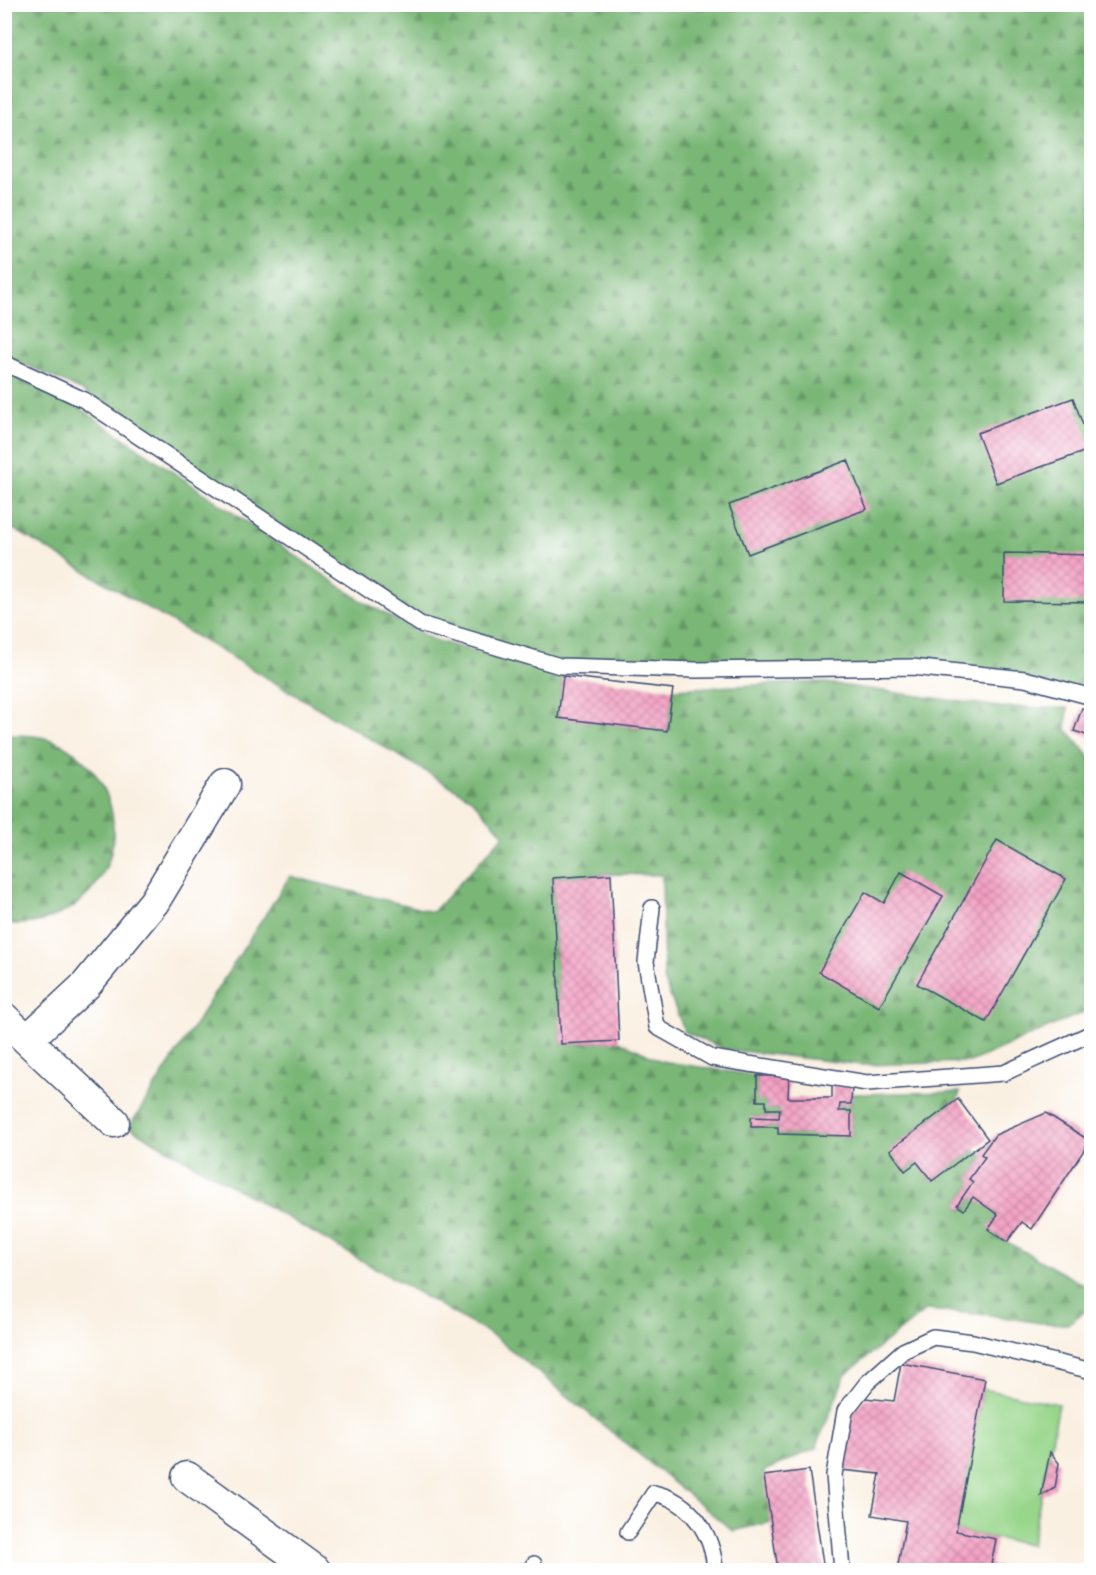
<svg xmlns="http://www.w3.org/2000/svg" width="1096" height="1575" viewBox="0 0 1096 1575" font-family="Caveat,sans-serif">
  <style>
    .forest { fill: url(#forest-firs); stroke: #4a736a; stroke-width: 1.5 }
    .pitch { fill: #98d68b; stroke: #5a8274; stroke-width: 1.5 }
    .building { fill: url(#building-cross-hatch) }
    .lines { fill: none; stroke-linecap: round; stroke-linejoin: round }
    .service-casing { stroke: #3c4c72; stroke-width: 18 }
    .minor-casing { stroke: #3c4c72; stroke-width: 33 }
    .service { stroke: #fff; stroke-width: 15 }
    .minor { stroke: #fff; stroke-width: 30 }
  </style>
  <defs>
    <pattern id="forest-firs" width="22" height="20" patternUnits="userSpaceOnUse" patternTransform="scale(1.5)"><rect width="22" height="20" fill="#7ab777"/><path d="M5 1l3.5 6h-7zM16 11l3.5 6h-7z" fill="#639565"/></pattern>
    <pattern id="building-cross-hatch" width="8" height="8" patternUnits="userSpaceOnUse" patternTransform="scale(1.5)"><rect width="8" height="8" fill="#f49fc2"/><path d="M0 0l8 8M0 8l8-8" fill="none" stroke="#c582a1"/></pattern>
  </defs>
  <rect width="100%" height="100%" fill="#fff"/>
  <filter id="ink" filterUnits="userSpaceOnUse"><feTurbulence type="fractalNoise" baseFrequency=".0167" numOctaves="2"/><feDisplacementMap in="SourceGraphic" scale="12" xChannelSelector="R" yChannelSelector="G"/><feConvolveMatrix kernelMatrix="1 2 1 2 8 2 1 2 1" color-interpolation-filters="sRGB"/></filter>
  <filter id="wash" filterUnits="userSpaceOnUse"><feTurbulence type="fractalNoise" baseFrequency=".008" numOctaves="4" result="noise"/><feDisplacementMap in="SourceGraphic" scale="24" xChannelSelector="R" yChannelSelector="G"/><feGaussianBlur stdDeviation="1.35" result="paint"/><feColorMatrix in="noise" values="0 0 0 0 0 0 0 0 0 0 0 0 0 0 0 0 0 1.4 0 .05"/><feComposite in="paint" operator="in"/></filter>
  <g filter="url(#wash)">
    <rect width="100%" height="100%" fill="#faf0e2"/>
    <path class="forest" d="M 5,5 L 1091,5 L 1091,697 L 912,667 L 560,666 L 420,624 L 81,390 L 5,355 Z
      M 5,372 L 75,405 L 362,601 L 431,639 L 563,676 L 558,718 L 667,731 L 673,689 L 818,682 L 1000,707 L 1068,708 L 1066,729 L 1091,758 L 1091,1009 L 970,1062 L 863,1065 L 724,1049 L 685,1032 L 664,981 L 662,875 L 611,874 L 553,878 L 561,1044 L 619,1041 L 661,1061 L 757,1076 L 757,1100 L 766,1101 L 766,1109 L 780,1109 L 779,1118 L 752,1117 L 751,1127 L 778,1127 L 779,1134 L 851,1136 L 851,1111 L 839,1111 L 840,1104 L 851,1103 L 852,1094 L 960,1092 L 958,1099 L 890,1150 L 905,1171 L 917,1162 L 932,1181 L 974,1150 L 985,1157 L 969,1179 L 973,1182 L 957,1205 L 964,1210 L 973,1197 L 998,1215 L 989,1229 L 1007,1242 L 1091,1289 L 1086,1311 L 1067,1324 L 1040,1323 L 990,1315 L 926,1310 L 845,1375 L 816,1448 L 764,1471 L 772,1522 L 733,1531 L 495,1337 L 129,1127 L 290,876 L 433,912 L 504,835 L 471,798 L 5,524 Z
      M 5,735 C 25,735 45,735 63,745 C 129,782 132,878 62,913 C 44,922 24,926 5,923 Z"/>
    <path class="pitch" d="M 983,1389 L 1059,1404 L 1031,1545 L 956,1531 Z"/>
    <g id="blocks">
      <path class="building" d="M 1073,398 L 1092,449 L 996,483 L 977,433 Z
        M 848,460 L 867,509 L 748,554 L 729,505 Z
        M 1004,553 L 1092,555 L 1092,602 L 1004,601 Z
        M 563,676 L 673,689 L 667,731 L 558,718 Z
        M 1082,708 L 1092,712 L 1092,737 L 1074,731 Z
        M 997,840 L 1066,879 L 986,1022 L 917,984 Z
        M 901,872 L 943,896 L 879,1007 L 819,972 L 865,892 L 884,903 Z
        M 611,874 L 619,1041 L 561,1044 L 553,878 Z
        M 757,1076 L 789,1076 L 788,1098 L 832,1098 L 832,1086 L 852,1086 L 851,1104 L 840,1104 L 839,1111 L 851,1111 L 851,1136 L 778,1134 L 778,1127 L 751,1127 L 751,1117 L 779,1118 L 780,1109 L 766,1109 L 766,1101 L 757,1101 Z
        M 958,1099 L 988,1139 L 932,1181 L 917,1162 L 905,1171 L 890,1150 Z
        M 1046,1113 L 1090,1141 L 1032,1229 L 1022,1222 L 1007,1242 L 988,1229 L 998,1215 L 973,1197 L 964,1210 L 957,1205 L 973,1182 L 969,1179 L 985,1157 L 981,1154 L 995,1135 Z
        M 901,1363 L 985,1379 L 956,1531 L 996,1539 L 991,1565 L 1001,1567 L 1000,1570 L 897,1570 L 906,1521 L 872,1515 L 880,1474 L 841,1470 L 851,1412 L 865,1398 L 894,1401 Z
        M 1050,1452 L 1059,1463 L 1055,1488 L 1041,1496 Z
        M 809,1470 L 824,1570 L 778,1570 L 764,1476 Z"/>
    </g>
  </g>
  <g filter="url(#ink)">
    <use href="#blocks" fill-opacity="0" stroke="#3c4c72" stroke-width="1.5"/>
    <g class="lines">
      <g class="service-casing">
        <path id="service" d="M 4,363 L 84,400 L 420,624 L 560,666 L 696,670 L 912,667 L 1025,679 L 1092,697
          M 652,908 L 646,962 L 657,1027 L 712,1058 L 867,1083 L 1004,1073 L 1092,1033
          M 628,1532 L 654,1493 C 691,1501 713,1534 715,1570
          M 530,1570 L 534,1564
          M 842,1570 L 834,1475 L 845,1411 L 867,1383 L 903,1351 L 933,1337 L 973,1342 L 1092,1371"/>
      </g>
      <g class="minor-casing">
        <path id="minor" d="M 4,1018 L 114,1122
          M 28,1039 L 86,985 L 154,902 L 225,784
          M 187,1477 L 315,1570"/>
      </g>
      <use href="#service" class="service"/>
      <use href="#minor" class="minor"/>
    </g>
  </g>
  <rect width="1096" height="1575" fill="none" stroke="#fff" stroke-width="24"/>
</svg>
